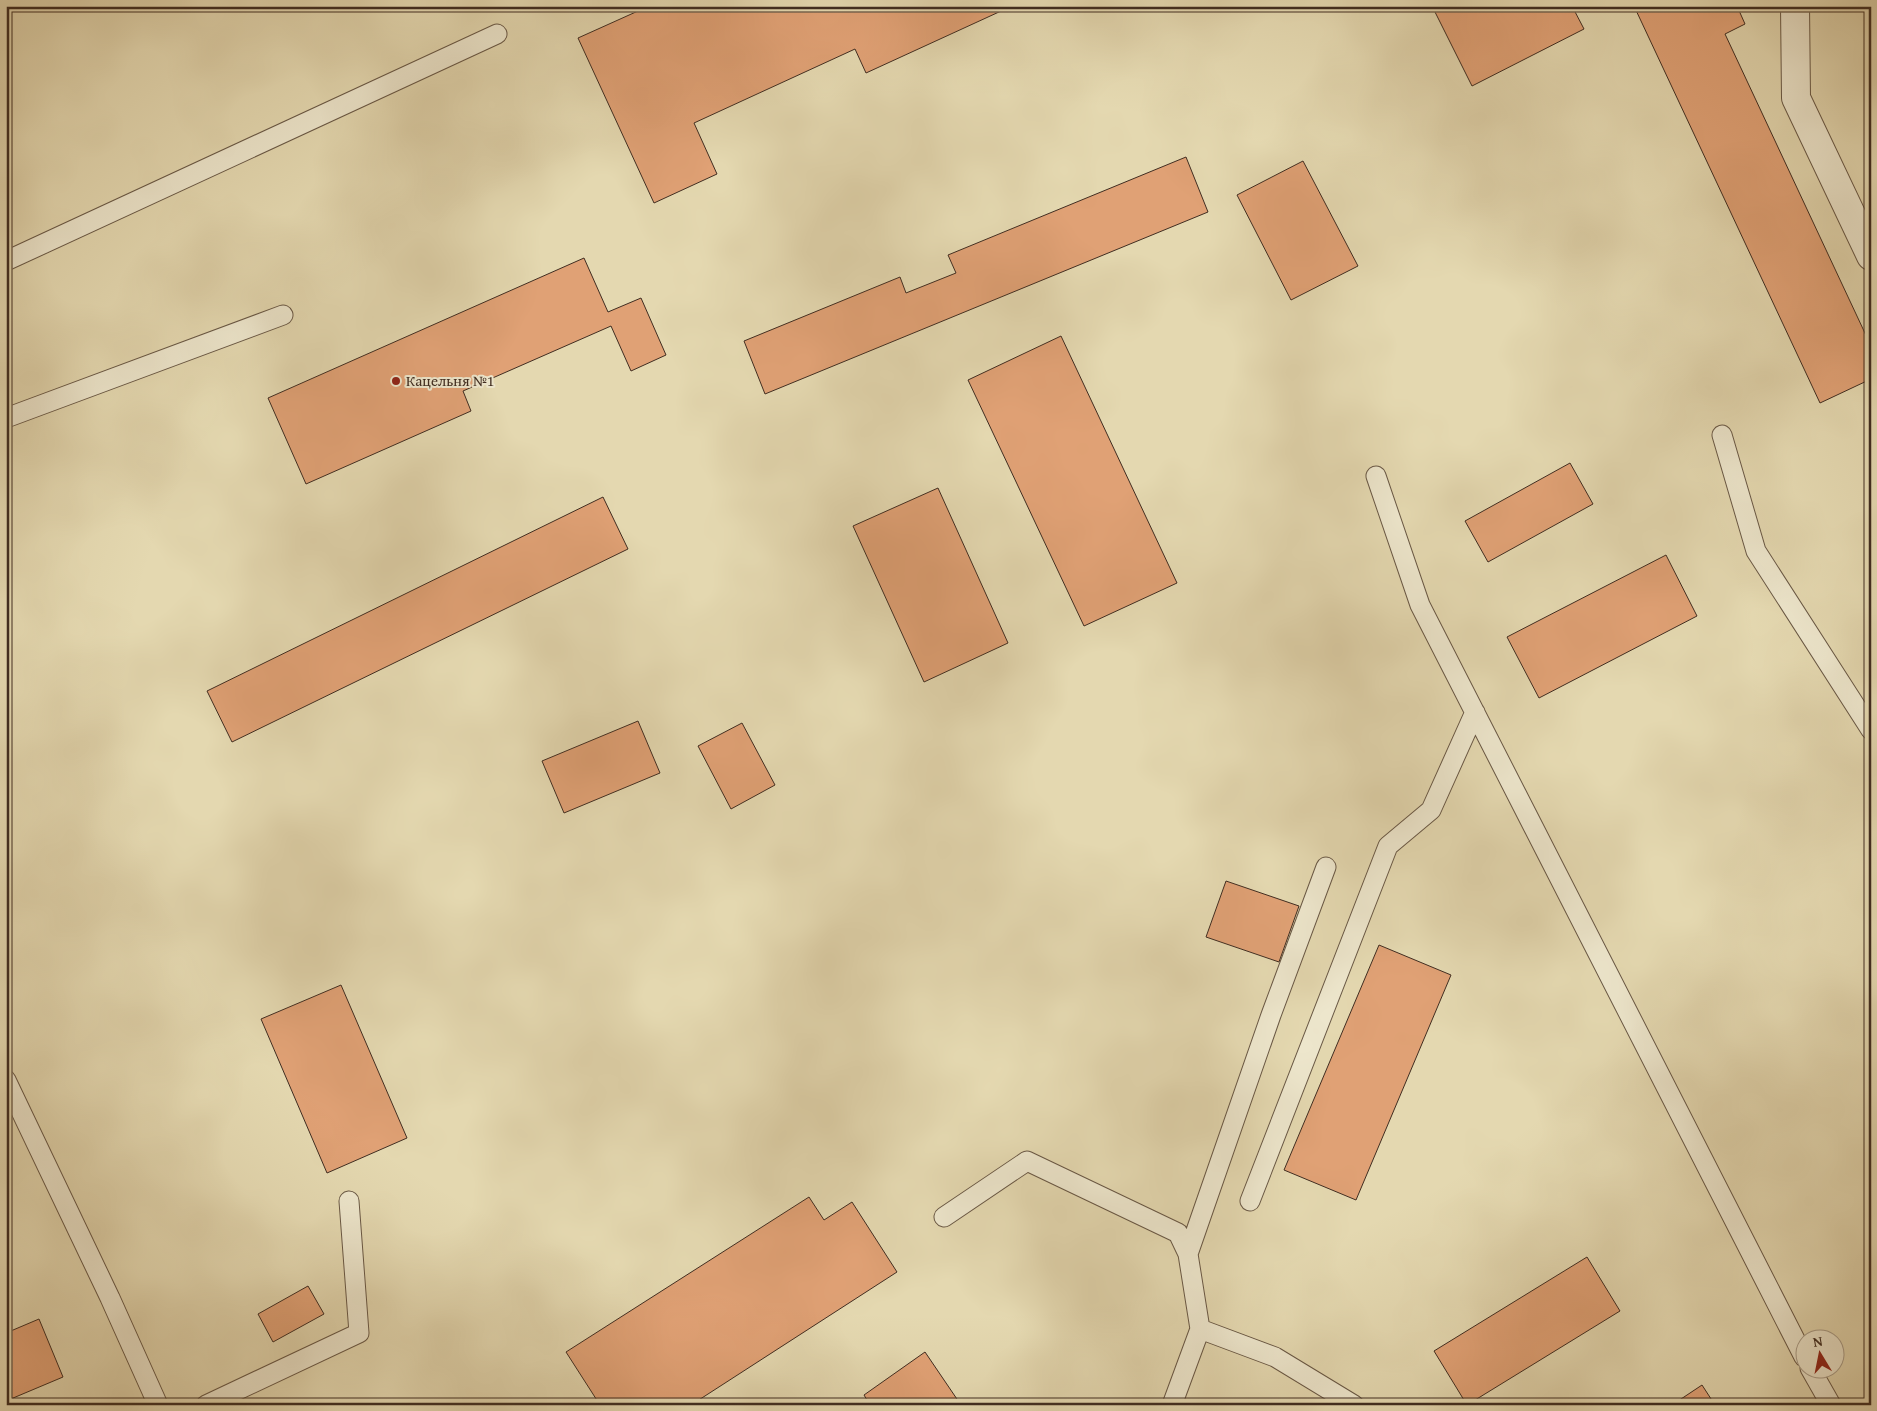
<svg xmlns="http://www.w3.org/2000/svg" width="1877" height="1411" viewBox="0 0 1877 1411" font-family="'Gentium Book Plus',serif">
  <style>
    .building { fill: #e0a175; stroke: #402d21 }
    .lines { fill: none; stroke-linecap: round; stroke-linejoin: round }
    .lane-casing { stroke: #695845; stroke-width: 21 }
    .street-casing { stroke: #695845; stroke-width: 30 }
    .lane { stroke: #ede6cc; stroke-width: 19 }
    .street { stroke: #ede6cc; stroke-width: 28 }
    .poi-dot { fill: #8f2418; stroke: #ede6cc; stroke-width: 2 }
    .labels { text-anchor: middle; stroke-width: 4; stroke-linejoin: round; paint-order: stroke }
    .poi-label { font-size: 15px; fill: #402d21; stroke: #ede6cc; text-anchor: start }
  </style>
  <rect width="100%" height="100%" fill="#e4d8b0"/>
  <filter id="stains"><feTurbulence type="fractalNoise" baseFrequency=".004" numOctaves="4"/><feColorMatrix values="0 0 0 0 .2 0 0 0 0 .09 0 0 0 0 .02 0 0 0 .5 -.17"/></filter>
  <radialGradient id="worn" r=".72"><stop offset=".6" stop-color="#630" stop-opacity="0"/><stop offset="1" stop-color="#630" stop-opacity=".3"/></radialGradient>
  <path class="building" d="M 636,6 L 1012,6 L 866,73 L 855,49 L 694,123 L 717,174 L 654,203 L 578,38 L 638,11 Z
    M 1432,6 L 1572,6 L 1584,29 L 1472,86 Z
    M 1634,6 L 1737,6 L 1745,24 L 1725,34 L 1871,346 L 1871,379 L 1820,403 Z
    M 1186,157 L 1208,212 L 765,394 L 744,341 L 900,277 L 906,293 L 956,273 L 948,255 Z
    M 1303,161 L 1358,266 L 1291,300 L 1237,195 Z
    M 584,258 L 608,312 L 641,298 L 666,355 L 631,371 L 611,326 L 463,391 L 471,411 L 306,484 L 268,398 Z
    M 1061,336 L 1177,583 L 1084,626 L 968,380 Z
    M 1570,463 L 1593,504 L 1488,562 L 1465,521 Z
    M 938,488 L 1008,643 L 924,682 L 853,526 Z
    M 603,497 L 628,549 L 232,742 L 207,691 Z
    M 1666,555 L 1697,616 L 1539,698 L 1507,637 Z
    M 638,721 L 660,773 L 564,813 L 542,761 Z
    M 742,723 L 775,785 L 731,809 L 698,746 Z
    M 1226,881 L 1299,906 L 1279,962 L 1206,937 Z
    M 1379,945 L 1451,975 L 1356,1200 L 1284,1170 Z
    M 341,985 L 407,1138 L 327,1173 L 261,1019 Z
    M 809,1197 L 824,1220 L 852,1202 L 897,1272 L 691,1405 L 600,1405 L 566,1352 Z
    M 1587,1257 L 1620,1311 L 1467,1405 L 1434,1351 Z
    M 308,1286 L 324,1314 L 273,1342 L 258,1314 Z
    M 39,1319 L 63,1377 L 6,1401 L 6,1333 Z
    M 925,1352 L 961,1405 L 870,1405 L 864,1395 Z
    M 1702,1385 L 1715,1405 L 1672,1405 Z"/>
  <g class="lines">
    <g class="lane-casing">
      <path id="lane" d="M 6,261 L 497,34
        M 6,418 L 283,315
        M 1722,435 L 1756,551 L 1871,730
        M 1376,476 L 1420,605 L 1804,1357
        M 1326,867 L 1271,1015 L 1188,1254 L 1200,1329 L 1275,1357 L 1354,1405
        M 6,1080 L 110,1298 L 158,1405
        M 1250,1201 L 1388,846 L 1431,810 L 1475,712
        M 944,1217 L 1027,1161 L 1178,1233 L 1188,1254
        M 1810,1368 L 1831,1405
        M 206,1405 L 359,1333 L 349,1201
        M 1172,1405 L 1200,1329"/>
    </g>
    <g class="street-casing">
      <path id="street" d="M 1795,6 L 1796,98 L 1871,256"/>
    </g>
    <use href="#lane" class="lane"/>
    <use href="#street" class="street"/>
  </g>
  <circle class="poi-dot" cx="396" cy="381" r="5"/>
  <g class="labels">
    <g class="poi-label">
      <text x="406" y="386">Кацельня №1</text>
    </g>
  </g>
  <rect width="1877" height="1411" fill="none" stroke="#e4d8b0" stroke-width="25"/>
  <rect x="8" y="8" width="1862" height="1396" fill="none" stroke="#402d21" stroke-width="2.5"/>
  <rect x="12" y="12" width="1852" height="1386" fill="none" stroke="#402d21"/>
  <g transform="translate(1820 1354) rotate(350)"><circle r="24" fill="#ede6cc" stroke="#a89c88"/>
  <path d="M0-4L9 19L0 12L-9 19Z" fill="#8f2418"/>
  <text y="-8" font-size="14" font-weight="bold" text-anchor="middle" fill="#402d21">N</text>
  </g>
  <rect width="100%" height="100%" filter="url(#stains)"/>
  <rect width="100%" height="100%" fill="url(#worn)"/>
</svg>
